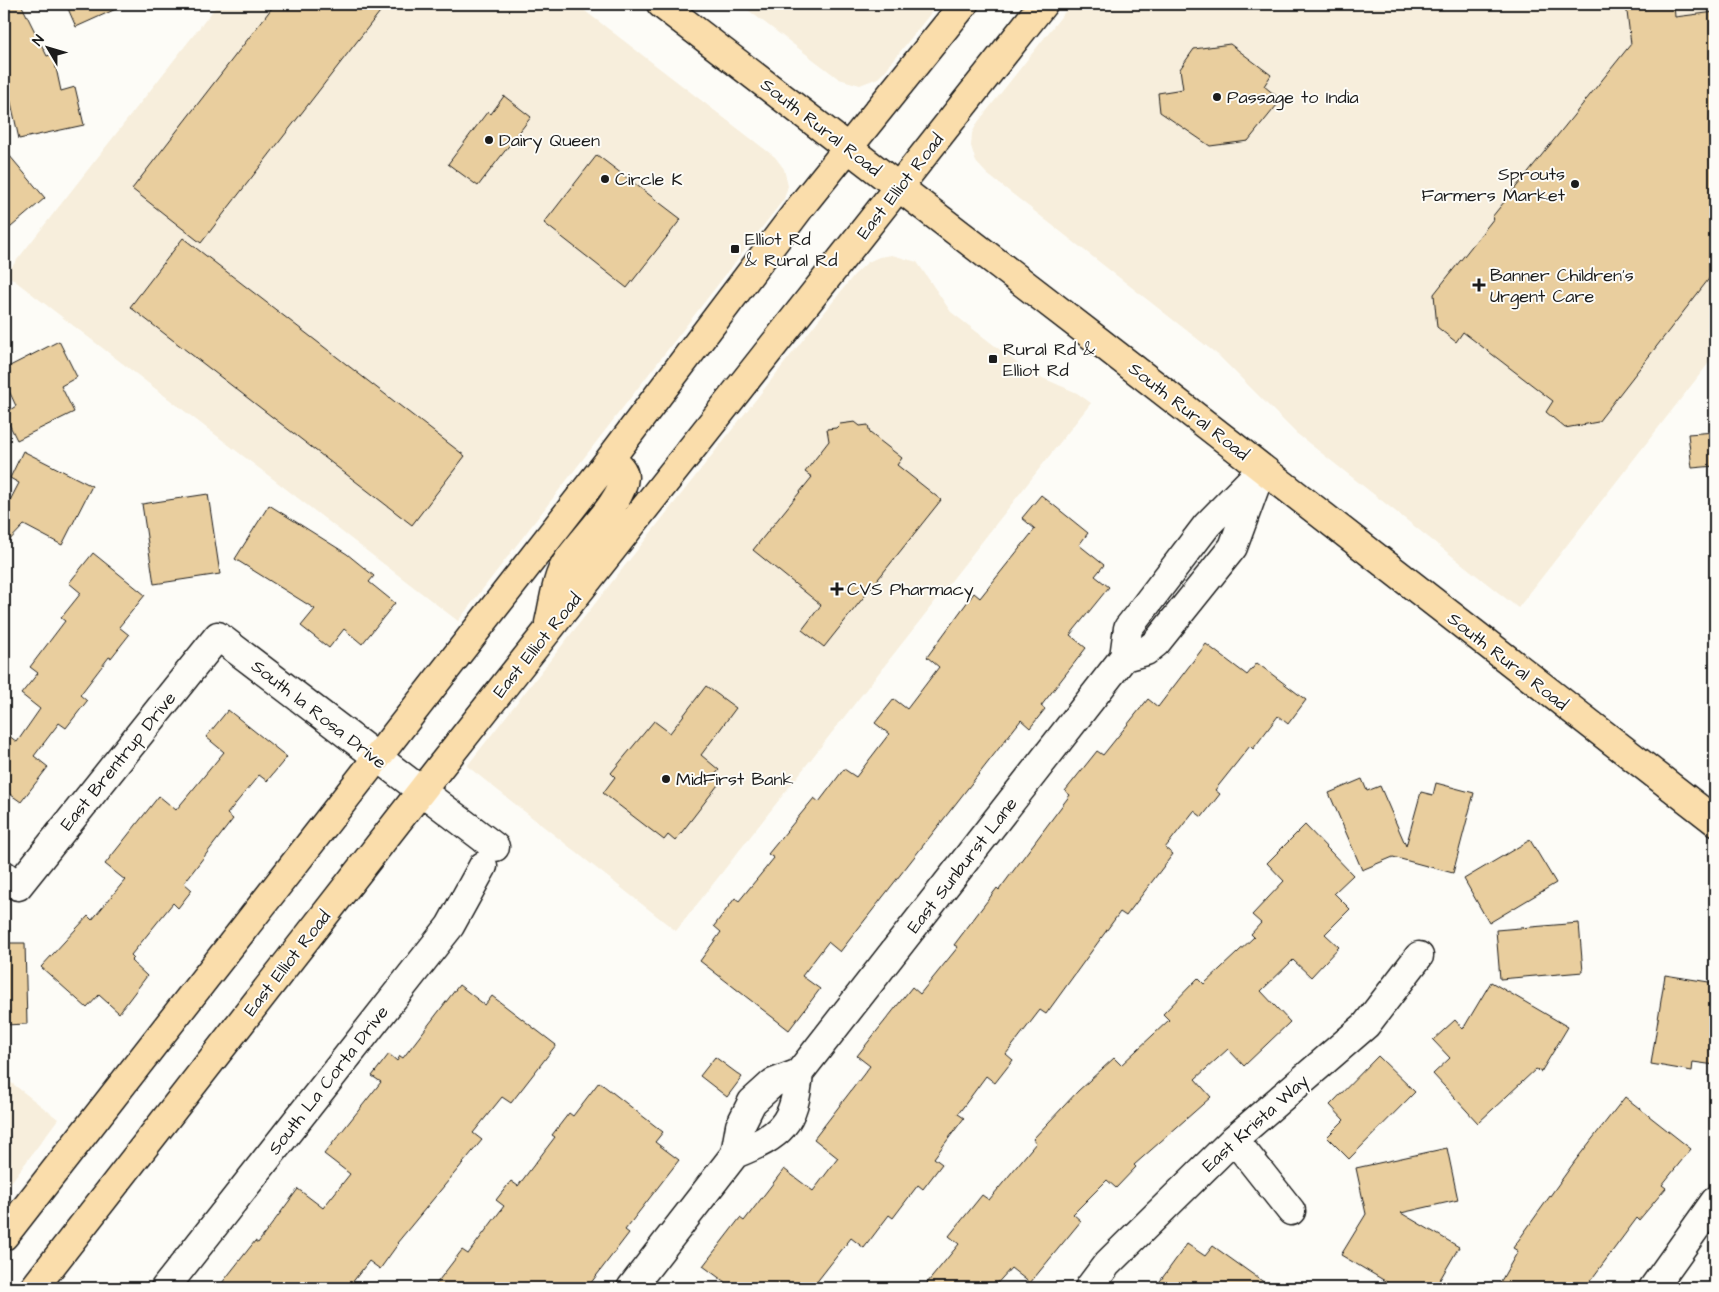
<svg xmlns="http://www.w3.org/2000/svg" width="1719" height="1292" viewBox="0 0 1719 1292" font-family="'Architects Daughter',sans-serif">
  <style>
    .built { fill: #f7eedc }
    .building { fill: #e9ce9e; stroke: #1c1c1c }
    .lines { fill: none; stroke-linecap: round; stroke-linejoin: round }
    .minor-casing { stroke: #1c1c1c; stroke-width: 31 }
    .major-casing { stroke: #1c1c1c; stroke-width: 31 }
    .minor { stroke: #fdfcf7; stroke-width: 28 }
    .major { stroke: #faddab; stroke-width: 28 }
    .poi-dot { fill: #1c1c1c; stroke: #fdfcf7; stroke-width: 2 }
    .labels { text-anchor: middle; stroke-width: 4; stroke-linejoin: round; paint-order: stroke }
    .poi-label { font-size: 18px; fill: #1c1c1c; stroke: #fdfcf7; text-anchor: start }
    .street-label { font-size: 18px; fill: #1c1c1c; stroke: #fdfcf7 }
  </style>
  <rect width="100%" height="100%" fill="#fdfcf7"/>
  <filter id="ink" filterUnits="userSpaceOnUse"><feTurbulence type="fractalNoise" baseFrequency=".02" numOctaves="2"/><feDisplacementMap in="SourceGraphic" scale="10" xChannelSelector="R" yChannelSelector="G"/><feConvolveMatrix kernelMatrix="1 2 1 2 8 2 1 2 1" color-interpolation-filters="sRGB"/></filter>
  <g filter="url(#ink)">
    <path class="built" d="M 218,4 L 576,4 L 775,157 L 784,169 L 788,186 L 784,199 L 458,621 L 6,274 Z
      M 740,4 L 938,4 L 884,72 L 878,78 L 860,85 L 839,79 Z
      M 1071,4 L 1715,4 L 1715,355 L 1518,608 L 1296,433 L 1218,355 L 987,174 L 976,162 L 971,146 L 972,133 L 978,122 Z
      M 892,255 L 917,262 L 951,312 L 1029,372 L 1077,393 L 1091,403 L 676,931 L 467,766 L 854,275 L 868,262 L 879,257 Z
      M 4,1077 L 58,1119 L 4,1192 Z"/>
    <path class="building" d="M 4,4 L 21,4 L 47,56 L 53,54 L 61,91 L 75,87 L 84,125 L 19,139 L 10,98 L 4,100 Z
      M 66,4 L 127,4 L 76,27 Z
      M 275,4 L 386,4 L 201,243 L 132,189 Z
      M 1626,4 L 1674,4 L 1675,17 L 1715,12 L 1715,271 L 1598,422 L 1565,428 L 1546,412 L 1553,401 L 1463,332 L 1456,342 L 1437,327 L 1434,294 L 1494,218 L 1492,217 L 1631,44 Z
      M 1230,44 L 1271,75 L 1264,86 L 1281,100 L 1248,141 L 1210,146 L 1160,112 L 1158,93 L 1183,89 L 1180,69 L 1194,49 Z
      M 504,96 L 531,117 L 478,186 L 448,164 L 488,111 L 491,114 Z
      M 4,149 L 45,198 L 4,233 Z
      M 597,155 L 681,219 L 627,288 L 544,223 Z
      M 183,238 L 465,456 L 412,525 L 130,307 Z
      M 59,341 L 77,377 L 61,386 L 74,412 L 17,440 L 4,414 L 16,406 L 4,380 L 4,369 Z
      M 855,422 L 860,426 L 868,425 L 870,433 L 902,458 L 897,465 L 941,500 L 824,647 L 802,630 L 821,605 L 753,550 L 812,477 L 805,472 L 829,441 L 827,429 L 836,428 L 840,424 Z
      M 1715,432 L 1715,466 L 1692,468 L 1688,434 Z
      M 23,451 L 92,486 L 62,545 L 24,525 L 4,546 L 4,512 L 19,483 L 10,478 Z
      M 208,494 L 220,574 L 154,584 L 142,504 Z
      M 1041,495 L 1088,533 L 1079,545 L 1104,565 L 1095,576 L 1109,587 L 1070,635 L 1086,648 L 1041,706 L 1045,709 L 1030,728 L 1021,720 L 840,952 L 828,942 L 802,976 L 820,989 L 789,1030 L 700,961 L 721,932 L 714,926 L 735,898 L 739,901 L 774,858 L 768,854 L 814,798 L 819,802 L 844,769 L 856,777 L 889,734 L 875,723 L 894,699 L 907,709 L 939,667 L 927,657 L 974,593 L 980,598 L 1035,529 L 1022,518 Z
      M 269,505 L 347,554 L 374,576 L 369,582 L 395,603 L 362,644 L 344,629 L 329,648 L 301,626 L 315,609 L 235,559 Z
      M 93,553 L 145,595 L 119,627 L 129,635 L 111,658 L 109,657 L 80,695 L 87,701 L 66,728 L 59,723 L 34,756 L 48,767 L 21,802 L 4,790 L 4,732 L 17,742 L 40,709 L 21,694 L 38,673 L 30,667 L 65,621 L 61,618 L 81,593 L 69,583 Z
      M 1206,644 L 1247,675 L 1257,663 L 1306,700 L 1288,724 L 1278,716 L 1253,749 L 1250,746 L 1215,790 L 1220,794 L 1202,817 L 1194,811 L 1165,848 L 1173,854 L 1126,916 L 1120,912 L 1046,1014 L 1040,1010 L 1006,1054 L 1013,1060 L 995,1083 L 986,1076 L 958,1114 L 964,1118 L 934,1158 L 942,1164 L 923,1189 L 918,1185 L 893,1218 L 889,1215 L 864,1248 L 851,1238 L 812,1288 L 733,1288 L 703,1266 L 740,1218 L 744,1221 L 784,1169 L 813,1191 L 838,1158 L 814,1139 L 870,1066 L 857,1056 L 912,987 L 920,994 L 958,947 L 954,945 L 997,888 L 999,890 L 1070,795 L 1065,791 L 1097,751 L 1103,755 L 1148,699 L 1158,707 Z
      M 706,686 L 736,708 L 701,755 L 719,770 L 714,776 L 721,781 L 675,841 L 668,835 L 664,840 L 603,793 L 615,777 L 611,773 L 654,721 L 670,733 Z
      M 228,710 L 287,757 L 267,781 L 259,775 L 227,814 L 233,819 L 184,883 L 192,890 L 178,908 L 173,903 L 131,955 L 134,958 L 131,961 L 147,976 L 119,1013 L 99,995 L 87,1008 L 41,967 L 88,916 L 92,920 L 125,880 L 105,864 L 159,796 L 176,810 L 224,752 L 206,737 Z
      M 1362,779 L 1367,791 L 1380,786 L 1406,846 L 1421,792 L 1433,795 L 1436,783 L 1474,793 L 1453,873 L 1393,857 L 1362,870 L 1329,793 Z
      M 1305,825 L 1353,875 L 1334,893 L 1350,909 L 1325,934 L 1339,947 L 1311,977 L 1293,960 L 1261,991 L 1290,1022 L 1244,1066 L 1228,1049 L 1195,1079 L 1211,1097 L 1134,1165 L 1136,1167 L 1116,1188 L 1107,1180 L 1073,1214 L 1081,1221 L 1030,1283 L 1011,1268 L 993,1288 L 923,1288 L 959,1244 L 949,1236 L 982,1195 L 989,1200 L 1036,1143 L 1033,1139 L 1078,1091 L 1114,1058 L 1121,1065 L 1169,1020 L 1163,1014 L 1198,978 L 1204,984 L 1254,937 L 1251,934 L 1261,923 L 1252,915 L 1284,881 L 1267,863 Z
      M 1530,840 L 1556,883 L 1489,923 L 1464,879 Z
      M 1579,923 L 1583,972 L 1500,979 L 1496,930 Z
      M 4,943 L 25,943 L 27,1024 L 4,1025 Z
      M 1665,975 L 1715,983 L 1715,1065 L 1693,1062 L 1692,1071 L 1651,1064 Z
      M 1491,982 L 1568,1027 L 1541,1072 L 1536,1069 L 1478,1123 L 1433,1074 L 1450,1058 L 1433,1040 L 1455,1020 L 1463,1029 Z
      M 459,985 L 485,1005 L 492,996 L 556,1045 L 511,1103 L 502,1097 L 473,1133 L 482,1140 L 397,1243 L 398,1244 L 380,1269 L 369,1261 L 348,1288 L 218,1288 L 255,1241 L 258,1243 L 298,1189 L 323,1208 L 350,1174 L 324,1154 L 381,1082 L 372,1076 L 389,1054 L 397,1061 L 400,1056 L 403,1058 Z
      M 1378,1056 L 1415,1092 L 1349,1159 L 1327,1137 L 1344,1120 L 1330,1105 Z
      M 715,1057 L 742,1077 L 727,1097 L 700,1076 Z
      M 599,1082 L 663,1132 L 655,1142 L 679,1160 L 625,1230 L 629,1233 L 587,1288 L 433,1288 L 462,1250 L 468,1254 L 504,1206 L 496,1200 L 511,1181 L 518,1186 L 555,1137 L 552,1135 L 569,1113 L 573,1116 Z
      M 1625,1097 L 1691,1149 L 1662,1185 L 1666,1188 L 1639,1220 L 1637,1218 L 1585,1288 L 1497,1288 L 1518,1251 L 1513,1248 L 1575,1161 Z
      M 1447,1148 L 1458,1200 L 1401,1213 L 1459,1247 L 1435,1288 L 1397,1288 L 1341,1255 L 1366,1214 L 1356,1168 Z
      M 1187,1244 L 1205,1256 L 1213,1246 L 1272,1288 L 1155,1288 Z"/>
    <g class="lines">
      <g class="minor-casing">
        <path id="minor" d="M 1124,657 L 1146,651 L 1156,643 L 1233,547 L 1258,479
          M 4,875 L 18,886 L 218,636 L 495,847
          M 1234,1139 L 1291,1211
          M 735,1154 C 782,1135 794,1125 799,1073
          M 165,1288 L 450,926 L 483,866
          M 631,1288 L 735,1154 L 740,1126 L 752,1102 L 773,1083 L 799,1073 L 1124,657 L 1128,628 L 1139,614 L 1207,525 L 1262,469
          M 1089,1288 L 1107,1264 L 1234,1139 L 1366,1025 L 1419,956
          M 1653,1288 L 1715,1201"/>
      </g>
      <g class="major-casing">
        <path id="major" d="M 661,4 L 1096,339 L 1715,821
          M 549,623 C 553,607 555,586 562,571 C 573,546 623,504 624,477 C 624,469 616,464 610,459
          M 4,1236 L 610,459 L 802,205 L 964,4
          M 34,1288 L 440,767 L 1043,4"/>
      </g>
      <use href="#minor" class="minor"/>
      <use href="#major" class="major"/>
    </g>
  </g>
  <g class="poi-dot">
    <circle cx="1217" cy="97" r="5"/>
    <circle cx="489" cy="140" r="5"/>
    <circle cx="605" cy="179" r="5"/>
    <circle cx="1575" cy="184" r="5"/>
    <rect x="730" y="244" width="10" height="10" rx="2.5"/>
    <path d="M1476.5 277.5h5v5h5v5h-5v5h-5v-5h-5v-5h5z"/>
    <rect x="988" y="354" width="10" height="10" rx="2.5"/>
    <path d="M834.5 581.5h5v5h5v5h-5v5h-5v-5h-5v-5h5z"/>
    <circle cx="666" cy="779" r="5"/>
  </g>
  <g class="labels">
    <g class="poi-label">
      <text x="1227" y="103">Passage to India</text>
      <text x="499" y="146">Dairy Queen</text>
      <text x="1565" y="180" text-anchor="end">Sprouts<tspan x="1565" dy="21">Farmers Market</tspan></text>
      <text x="615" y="185">Circle K</text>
      <text x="745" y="245">Elliot Rd<tspan x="745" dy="21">&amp; Rural Rd</tspan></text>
      <text x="1490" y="281">Banner Children's<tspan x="1490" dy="21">Urgent Care</tspan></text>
      <text x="1003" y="355">Rural Rd &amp;<tspan x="1003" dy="21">Elliot Rd</tspan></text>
      <text x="847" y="595">CVS Pharmacy</text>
      <text x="676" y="785">MidFirst Bank</text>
    </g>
    <g class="street-label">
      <text transform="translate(821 127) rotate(38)" y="6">South Rural Road</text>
      <text transform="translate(900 186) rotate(-52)" y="6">East Elliot Road</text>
      <text transform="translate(1189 411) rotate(38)" y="6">South Rural Road</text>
      <text transform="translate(537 645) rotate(-51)" y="6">East Elliot Road</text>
      <text transform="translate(1508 661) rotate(38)" y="6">South Rural Road</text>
      <text transform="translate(319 714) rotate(38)" y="6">South la Rosa Drive</text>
      <text transform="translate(118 761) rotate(-51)" y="6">East Brentrup Drive</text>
      <text transform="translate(962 865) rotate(-52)" y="6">East Sunburst Lane</text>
      <text transform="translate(287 963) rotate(-52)" y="6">East Elliot Road</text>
      <text transform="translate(328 1080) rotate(-52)" y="6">South La Corta Drive</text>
      <text transform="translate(1255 1123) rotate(-42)" y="6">East Krista Way</text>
    </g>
  </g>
  <rect width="1719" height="1292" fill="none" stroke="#fdfcf7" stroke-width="20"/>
  <rect x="10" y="10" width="1699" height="1272" fill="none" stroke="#1c1c1c" stroke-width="2" filter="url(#ink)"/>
  <g transform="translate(48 48) rotate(308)" stroke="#fdfcf7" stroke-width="4" paint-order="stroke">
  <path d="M0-4L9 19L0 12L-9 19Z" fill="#1c1c1c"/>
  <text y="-8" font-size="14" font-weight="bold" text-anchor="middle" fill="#1c1c1c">N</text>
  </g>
</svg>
